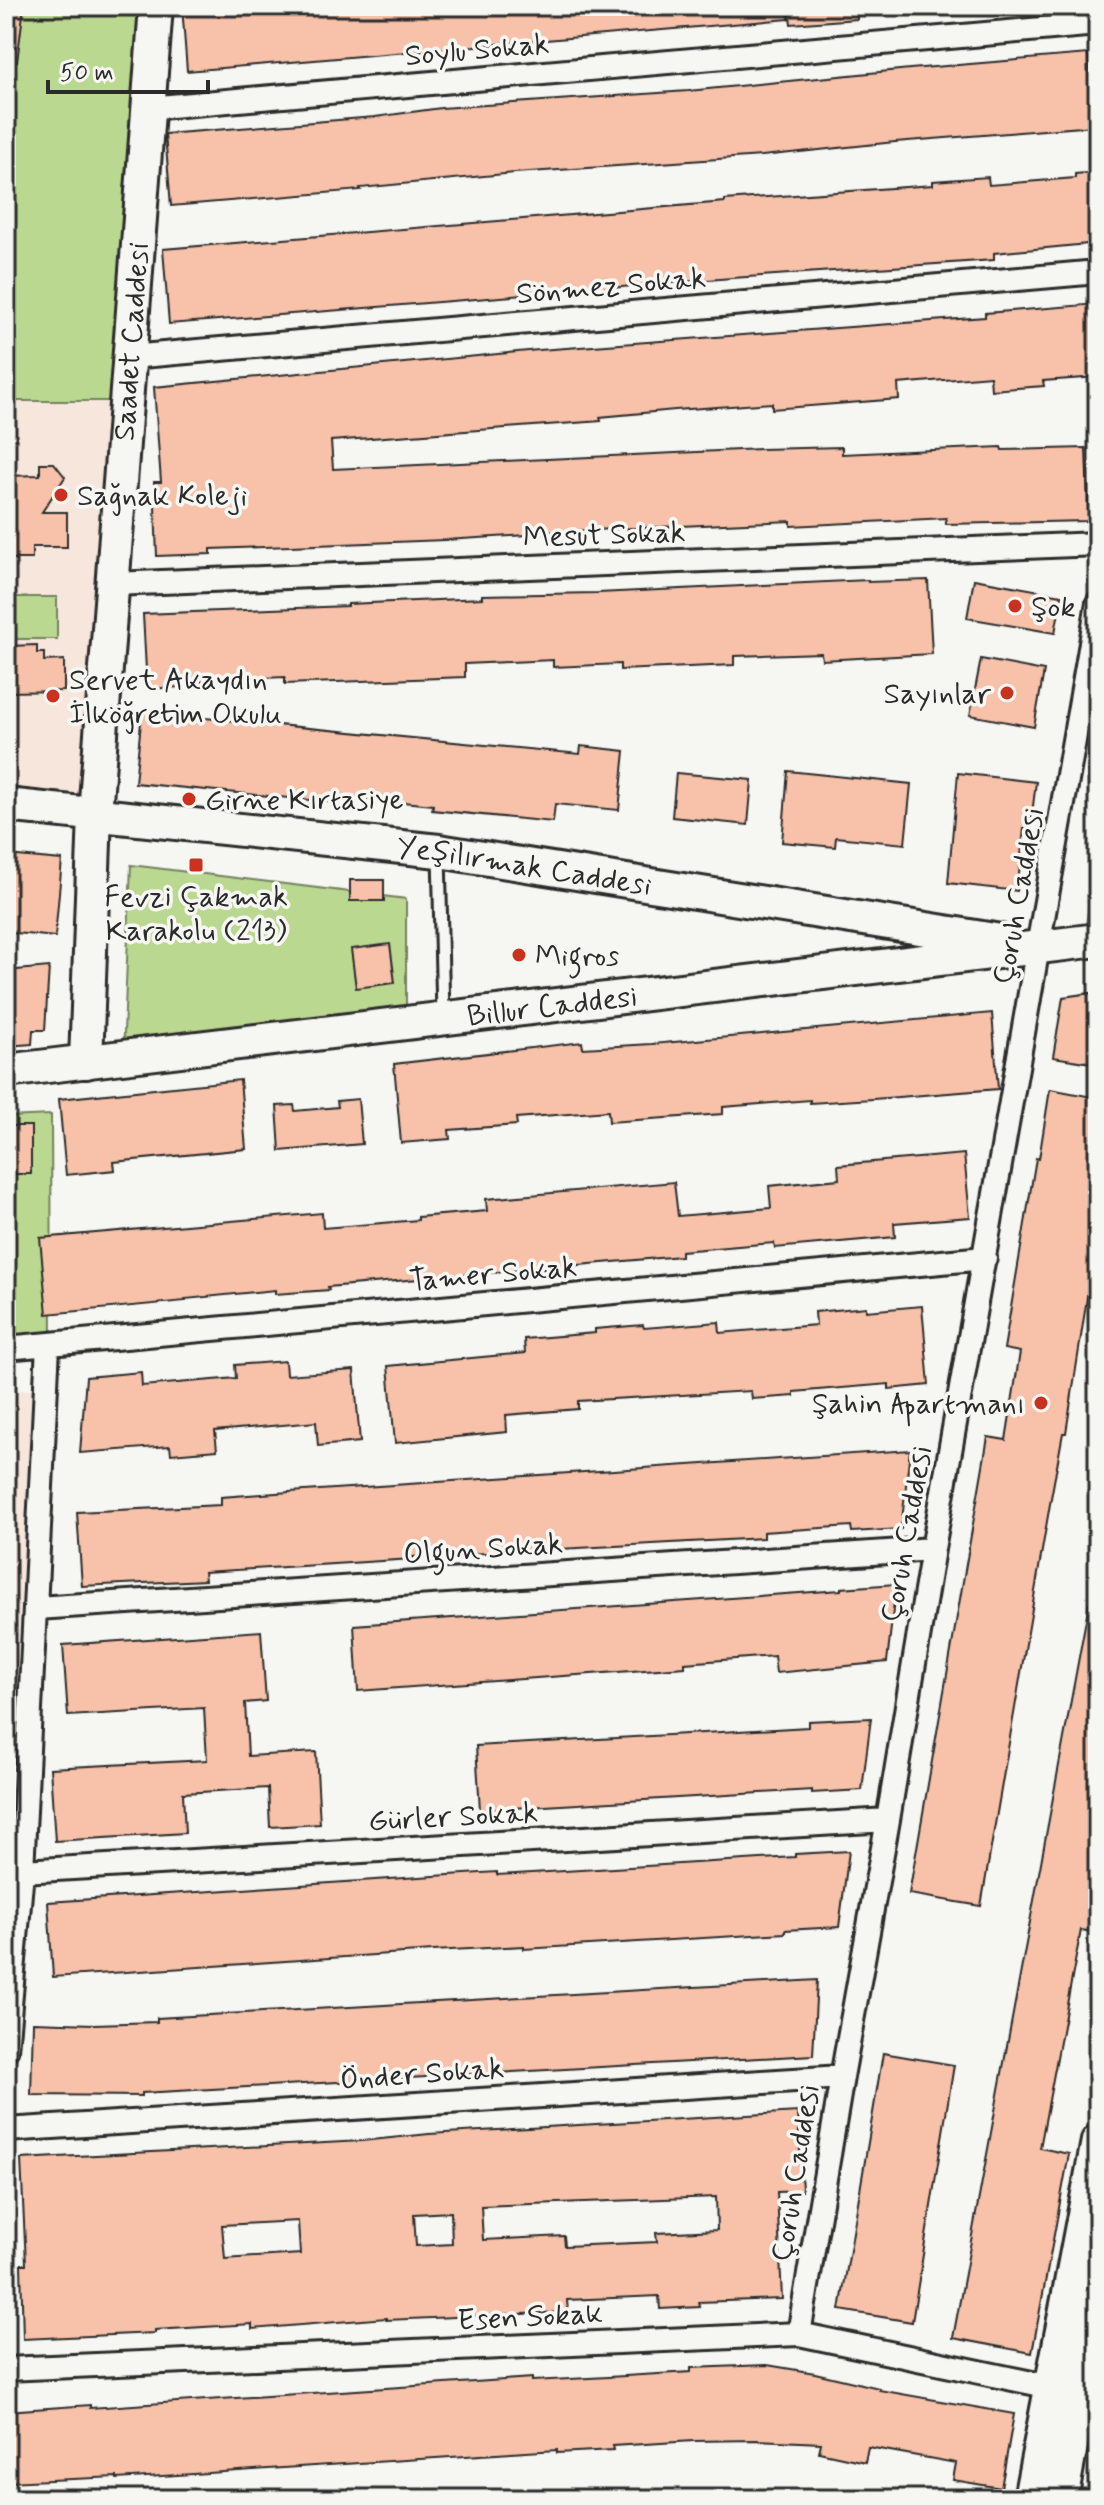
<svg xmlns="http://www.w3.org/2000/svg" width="1104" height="2505" viewBox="0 0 1104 2505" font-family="Mynerve,sans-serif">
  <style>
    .built { fill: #f6e6dc }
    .green { fill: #bbd891; stroke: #73825e; stroke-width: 2 }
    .building { fill: #f7c2a9; stroke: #2b2b2b; stroke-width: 2; fill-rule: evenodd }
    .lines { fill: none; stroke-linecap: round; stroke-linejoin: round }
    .lane-casing { stroke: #2b2b2b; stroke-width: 17 }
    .street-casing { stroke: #2b2b2b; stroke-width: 28 }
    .secondary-casing { stroke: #2b2b2b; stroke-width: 38 }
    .lane { stroke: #f6f6f2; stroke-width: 11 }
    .street { stroke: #f6f6f2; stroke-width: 22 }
    .secondary { stroke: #f6f6f2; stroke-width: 32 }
    .poi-dot { fill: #c8321e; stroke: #f6f6f2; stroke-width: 3 }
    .labels { text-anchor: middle; stroke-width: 7; stroke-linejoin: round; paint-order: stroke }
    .street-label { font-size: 30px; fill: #2b2b2b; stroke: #f6f6f2 }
    .poi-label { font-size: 30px; fill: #2b2b2b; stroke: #f6f6f2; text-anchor: start }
  </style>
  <rect width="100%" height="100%" fill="#f6f6f2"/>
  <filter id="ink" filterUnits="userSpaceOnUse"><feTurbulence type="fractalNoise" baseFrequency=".0125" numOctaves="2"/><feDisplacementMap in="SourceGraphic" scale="16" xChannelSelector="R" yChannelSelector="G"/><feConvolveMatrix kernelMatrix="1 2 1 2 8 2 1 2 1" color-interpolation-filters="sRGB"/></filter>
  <g filter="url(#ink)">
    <path class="built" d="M 6,401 L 119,401 L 85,811 L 6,802 Z
      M 33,1389 L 6,1854 L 6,1392 Z"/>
    <path class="green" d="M 6,6 L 147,6 L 119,401 L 6,401 Z
      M 6,597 L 57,597 L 57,639 L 6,639 Z
      M 1098,849 L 1098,930 L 1085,931 Z
      M 131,865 L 406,899 L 406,1027 L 123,1057 Z
      M 51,1115 L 52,1344 L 6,1347 L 6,1117 Z"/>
    <path class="building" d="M 6,6 L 24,6 L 17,62 L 6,61 Z
      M 182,6 L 788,6 L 789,19 L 187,71 Z
      M 789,6 L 857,6 L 857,19 L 791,24 Z
      M 1088,54 L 1094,126 L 895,142 L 762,156 L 515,173 L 360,188 L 361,190 L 171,206 L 165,134 L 375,117 L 441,108 L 688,91 L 910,69 Z
      M 1098,172 L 1098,243 L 994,253 L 994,260 L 732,278 L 169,324 L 163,249 L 725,202 L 725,200 L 933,185 L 933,181 L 988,177 L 989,185 L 1075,178 L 1075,174 Z
      M 1098,304 L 1098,377 L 1043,381 L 1044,386 L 991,390 L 990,376 L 898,384 L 899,399 L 772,409 L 772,403 L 675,410 L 600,417 L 601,421 L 331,441 L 333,469 L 761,449 L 842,447 L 842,454 L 1001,447 L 1002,450 L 1086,448 L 1089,521 L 946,524 L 946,518 L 791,526 L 791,521 L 528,533 L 528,535 L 445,540 L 211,549 L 211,554 L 157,556 L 154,482 L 161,482 L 154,387 L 539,350 L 985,317 L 985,313 Z
      M 40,463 L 54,463 L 65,477 L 42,512 L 67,512 L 67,547 L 32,547 L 32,559 L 6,559 L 6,476 L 40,475 Z
      M 974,579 L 1062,595 L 1055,633 L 967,618 Z
      M 868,580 L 868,582 L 928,580 L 932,654 L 822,660 L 821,653 L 734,656 L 734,665 L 620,670 L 620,664 L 553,667 L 553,660 L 465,664 L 465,677 L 285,684 L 285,677 L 199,681 L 199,686 L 147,689 L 143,614 L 348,606 L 348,604 L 482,598 L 482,595 L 598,593 Z
      M 37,645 L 37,653 L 44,653 L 44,661 L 64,660 L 64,691 L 6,692 L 6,646 Z
      M 981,659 L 1044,671 L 1034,727 L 970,715 Z
      M 142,712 L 580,754 L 581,746 L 625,751 L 619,810 L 555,804 L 553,822 L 432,810 L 433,805 L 341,796 L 340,803 L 135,783 Z
      M 788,771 L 911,784 L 905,844 L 836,837 L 835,847 L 782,842 Z
      M 676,773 L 752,780 L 748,825 L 672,817 Z
      M 958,773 L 1036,782 L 1030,830 L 1024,829 L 1017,891 L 948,883 Z
      M 6,855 L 62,860 L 55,937 L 6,932 Z
      M 350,880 L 384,880 L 384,901 L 350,901 Z
      M 390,944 L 395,983 L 356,988 L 351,949 Z
      M 49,967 L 45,1030 L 33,1030 L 32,1044 L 6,1046 L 6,971 Z
      M 1098,992 L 1098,1064 L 1053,1057 L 1063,997 Z
      M 992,1013 L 998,1089 L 873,1099 L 810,1103 L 810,1100 L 723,1107 L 723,1114 L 609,1122 L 608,1111 L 516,1118 L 517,1125 L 449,1130 L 450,1139 L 401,1143 L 394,1064 L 582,1042 L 583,1048 L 652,1044 Z
      M 240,1080 L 246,1149 L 114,1162 L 115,1170 L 66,1175 L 59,1099 Z
      M 1050,1089 L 1098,1098 L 1098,1227 L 1066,1433 L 1063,1433 L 1051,1498 L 981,1906 L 909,1894 L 988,1437 L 1006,1440 L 1020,1352 L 1004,1349 L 1036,1158 L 1039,1159 Z
      M 358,1099 L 362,1144 L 280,1151 L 277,1106 L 294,1105 L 295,1111 L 338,1107 L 337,1101 Z
      M 6,1126 L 31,1126 L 31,1174 L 6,1174 Z
      M 964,1154 L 970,1217 L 894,1223 L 895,1237 L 775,1248 L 774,1243 L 681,1251 L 681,1256 L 328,1287 L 329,1290 L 275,1294 L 275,1290 L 185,1299 L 186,1301 L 47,1314 L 40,1238 L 322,1213 L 323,1228 L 418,1220 L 418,1217 L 487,1211 L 486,1199 L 674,1182 L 678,1216 L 771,1208 L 769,1186 L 839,1179 L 838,1165 Z
      M 922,1306 L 929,1385 L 889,1389 L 889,1384 L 794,1392 L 794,1396 L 752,1399 L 751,1391 L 578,1401 L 578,1409 L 506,1415 L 507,1432 L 395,1443 L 388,1366 L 525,1353 L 524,1339 L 595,1333 L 595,1329 L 643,1325 L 644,1328 L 719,1322 L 720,1333 L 816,1325 L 815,1312 L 866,1307 L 866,1311 Z
      M 285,1361 L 286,1375 L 354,1370 L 360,1442 L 318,1446 L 316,1422 L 215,1431 L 217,1450 L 171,1454 L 170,1446 L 80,1453 L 86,1377 L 141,1372 L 142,1386 L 236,1378 L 235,1365 Z
      M 910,1450 L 901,1529 L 852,1532 L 851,1526 L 763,1532 L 763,1538 L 413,1557 L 413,1559 L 204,1572 L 205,1580 L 82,1586 L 77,1512 L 221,1505 L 221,1497 L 290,1492 Z
      M 896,1584 L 887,1662 L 776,1673 L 774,1656 L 685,1663 L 685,1667 L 358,1691 L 354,1625 L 841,1590 L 841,1588 Z
      M 1089,1603 L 1098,1604 L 1098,1933 L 1081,1930 L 1040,2148 L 1069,2154 L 1032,2353 L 953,2338 Z
      M 261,1631 L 266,1701 L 245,1703 L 248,1756 L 316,1752 L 320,1824 L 270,1827 L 268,1788 L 183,1793 L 185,1833 L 55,1841 L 50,1768 L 207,1760 L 204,1708 L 68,1716 L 63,1645 Z
      M 871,1718 L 862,1790 L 812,1793 L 812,1790 L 480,1810 L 476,1746 L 808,1727 L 808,1721 Z
      M 849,1851 L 839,1927 L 785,1930 L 785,1933 L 524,1949 L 524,1946 L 433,1951 L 53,1977 L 48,1902 L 449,1875 L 497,1872 L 497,1875 L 795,1857 L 795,1854 Z
      M 817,1980 L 813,2055 L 142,2093 L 142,2096 L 31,2095 L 33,2022 L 94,2024 L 157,2022 L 157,2018 Z
      M 883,2053 L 954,2065 L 912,2322 L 840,2310 Z
      M 798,2112 L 802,2191 L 777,2192 L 782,2299 L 699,2302 L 700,2307 L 660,2309 L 659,2296 L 567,2300 L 568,2312 L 386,2320 L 386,2318 L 252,2329 L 252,2324 L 155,2330 L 155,2333 L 23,2339 L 21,2264 L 26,2264 L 21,2159 L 362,2141 L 429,2134 ZM 716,2197 L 717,2230 L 656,2233 L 657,2242 L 565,2246 L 564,2236 L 483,2240 L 481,2206 ZM 451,2212 L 452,2244 L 416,2246 L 414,2214 ZM 298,2221 L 300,2254 L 225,2259 L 222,2225 Z
      M 767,2365 L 815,2373 L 879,2388 L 879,2390 L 1014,2414 L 1001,2488 L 953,2480 L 956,2463 L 868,2447 L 865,2462 L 819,2452 L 821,2443 L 756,2440 L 694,2441 L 612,2446 L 613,2450 L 557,2453 L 557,2450 L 117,2479 L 117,2477 L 6,2482 L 6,2411 L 90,2405 L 90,2408 L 532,2378 L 532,2381 L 608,2377 L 691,2372 L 691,2368 Z"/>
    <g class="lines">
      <g class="lane-casing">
        <path id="lane" d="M 439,855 L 443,1014"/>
      </g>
      <g class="street-casing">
        <path id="street" d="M 148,108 L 1098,24
          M 130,357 L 1098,272
          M 113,584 L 1098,544
          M 6,1348 L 985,1258
          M 37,1608 L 933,1549
          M 22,1871 L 888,1820
          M 6,2050 L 22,1871 L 48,1345
          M 6,2130 L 842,2077
          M 799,2334 L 842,2077 L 888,1820 L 933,1549 L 1098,603
          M 6,2369 L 799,2334 L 1051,2387"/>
      </g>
      <g class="secondary-casing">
        <g id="secondary">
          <path id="s1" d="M 6,805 L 439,851 L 1001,941"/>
          <path id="s2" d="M 86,1062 L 95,814 L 156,6"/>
          <path id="s3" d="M 6,1071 L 1098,940"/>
          <path d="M 1030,2499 L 1098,2141"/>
          <path d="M 1061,2499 L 1098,2302"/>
        </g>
      </g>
      <use href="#lane" class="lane"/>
      <use href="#street" class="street"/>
      <use href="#secondary" class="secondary"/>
    </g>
  </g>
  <g class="poi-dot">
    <circle cx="61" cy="495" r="8"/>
    <circle cx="1015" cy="606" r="8"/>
    <circle cx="1007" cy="693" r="8"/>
    <circle cx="53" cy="696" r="8"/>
    <circle cx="189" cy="799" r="8"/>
    <rect x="188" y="857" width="16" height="16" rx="4"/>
    <circle cx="519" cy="955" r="8"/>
    <circle cx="1041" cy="1403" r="8"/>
  </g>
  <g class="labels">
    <g class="street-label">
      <text transform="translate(477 49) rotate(-5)" y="10">Soylu Sokak</text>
      <text transform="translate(611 285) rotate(-5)" y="10">Sönmez Sokak</text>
      <text dy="10" stroke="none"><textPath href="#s2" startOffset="722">Saadet Caddesi</textPath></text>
      <text transform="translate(604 534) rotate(-2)" y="10">Mesut Sokak</text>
      <text dy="10" stroke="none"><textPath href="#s1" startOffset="522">Yeşilırmak Caddesi</textPath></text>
      <text transform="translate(1018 896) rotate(-80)" y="10">Çoruh Caddesi</text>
      <text dy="10" stroke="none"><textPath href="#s3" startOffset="550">Billur Caddesi</textPath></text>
      <text transform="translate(493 1273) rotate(-5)" y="10">Tamer Sokak</text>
      <text transform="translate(906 1534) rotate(-80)" y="10">Çoruh Caddesi</text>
      <text transform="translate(483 1548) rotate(-4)" y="10">Olgun Sokak</text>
      <text transform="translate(453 1816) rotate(-3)" y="10">Gürler Sokak</text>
      <text transform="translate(422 2073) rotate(-4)" y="10">Önder Sokak</text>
      <text transform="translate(795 2173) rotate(-81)" y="10">Çoruh Caddesi</text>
      <text transform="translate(530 2316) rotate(-3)" y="10">Esen Sokak</text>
    </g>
    <g class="poi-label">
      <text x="77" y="505">Sağnak Koleji</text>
      <text x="1031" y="616">Şok</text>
      <text x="69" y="689">Servet Akaydın<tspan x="69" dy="34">İlköğretim Okulu</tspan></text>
      <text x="991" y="703" text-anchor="end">Sayınlar</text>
      <text x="205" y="809">Girne Kırtasiye</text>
      <text x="196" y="906" text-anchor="middle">Fevzi Çakmak<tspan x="196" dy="34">Karakolu (213)</tspan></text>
      <text x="535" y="965">Migros</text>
      <text x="1025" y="1413" text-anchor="end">Şahin Apartmanı</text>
    </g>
  </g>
  <rect width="1104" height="2505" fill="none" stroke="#f6f6f2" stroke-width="32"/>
  <rect x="16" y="16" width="1072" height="2473" fill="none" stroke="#2b2b2b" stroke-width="3" filter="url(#ink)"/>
  <path d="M48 80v12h160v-12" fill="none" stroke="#2b2b2b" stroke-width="4"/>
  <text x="60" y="80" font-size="24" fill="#2b2b2b" stroke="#f6f6f2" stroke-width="6" paint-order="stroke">50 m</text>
</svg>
